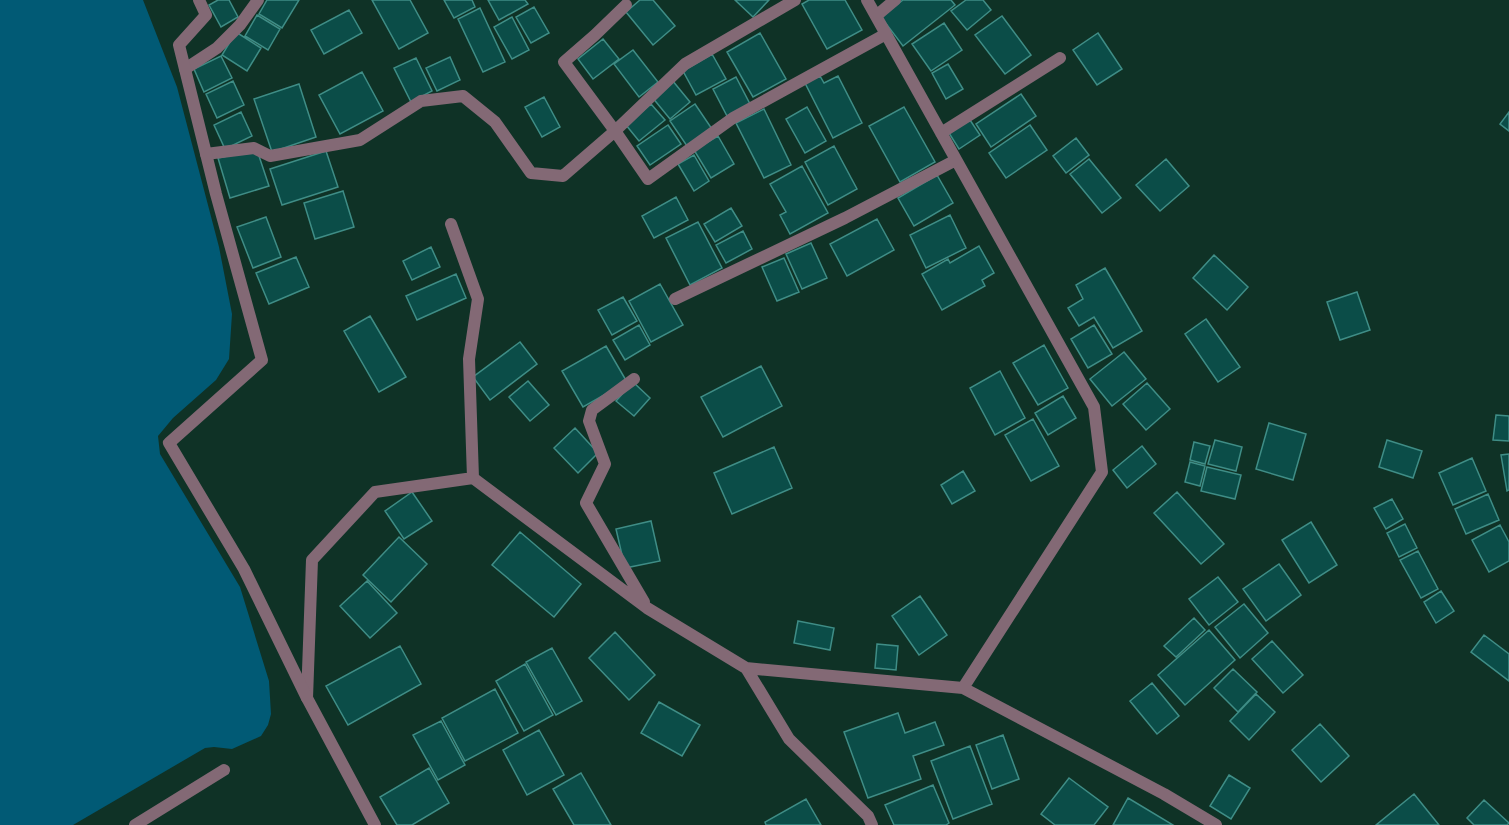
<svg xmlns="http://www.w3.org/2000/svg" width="1509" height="825" viewBox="0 0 1509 825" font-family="Roboto,sans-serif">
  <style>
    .water { fill: #015a75 }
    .building { fill: #0b4d48; stroke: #3f8d86; stroke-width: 1.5 }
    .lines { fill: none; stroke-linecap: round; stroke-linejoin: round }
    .minor { stroke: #836975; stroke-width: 12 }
    .tertiary { stroke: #836975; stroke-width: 12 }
  </style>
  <rect width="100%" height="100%" fill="#0f3226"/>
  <path class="water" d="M 0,0 L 143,0 L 177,87 L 219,247 L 232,314 L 229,359 L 216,380 L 173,418 L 158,436 L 160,454 L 240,587 L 269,681 L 271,714 L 268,725 L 261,736 L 232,749 L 214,747 L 205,748 L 73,825 L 0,825 Z"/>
  <path class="building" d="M 218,0 L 229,0 L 238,17 L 221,27 L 209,5 Z
    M 267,0 L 299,0 L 282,28 L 259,14 Z
    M 372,0 L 410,0 L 428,33 L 399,49 Z
    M 444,0 L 472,0 L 475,7 L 454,18 Z
    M 488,0 L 525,0 L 528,4 L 499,20 Z
    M 640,0 L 653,0 L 675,26 L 653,45 L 626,12 Z
    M 735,0 L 769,0 L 753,17 Z
    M 809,0 L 845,0 L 862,30 L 827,49 L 802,4 Z
    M 903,0 L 951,0 L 955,5 L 903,46 L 881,17 Z
    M 966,0 L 983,0 L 991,10 L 967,30 L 951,11 Z
    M 534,7 L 549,33 L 531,43 L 516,17 Z
    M 480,8 L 505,62 L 483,72 L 458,19 Z
    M 349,10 L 362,33 L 324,54 L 311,30 Z
    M 257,15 L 280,29 L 268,50 L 245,36 Z
    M 1002,16 L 1031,55 L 1005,74 L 975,35 Z
    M 512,17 L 529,50 L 512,59 L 494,27 Z
    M 944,23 L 962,50 L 931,71 L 912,44 Z
    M 236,32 L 261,48 L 247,71 L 222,55 Z
    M 760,33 L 786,79 L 753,97 L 727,52 Z
    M 1098,33 L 1122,69 L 1097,85 L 1073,50 Z
    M 603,39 L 619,59 L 593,79 L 578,59 Z
    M 633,50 L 658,82 L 639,97 L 614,64 Z
    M 712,54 L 726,79 L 696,95 L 683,71 Z
    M 221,56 L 232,78 L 204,92 L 194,69 Z
    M 450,57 L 460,80 L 437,91 L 426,68 Z
    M 416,58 L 432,91 L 411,102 L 394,68 Z
    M 948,64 L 963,89 L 946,99 L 932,73 Z
    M 362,72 L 383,111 L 340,134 L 319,95 Z
    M 820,76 L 824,83 L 838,76 L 862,123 L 833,138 L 805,83 Z
    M 736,77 L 750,104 L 727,116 L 713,89 Z
    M 672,80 L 690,102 L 670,119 L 652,97 Z
    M 233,81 L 244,105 L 217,118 L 206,94 Z
    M 299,84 L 316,137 L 272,152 L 254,99 Z
    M 1021,94 L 1036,116 L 991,147 L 976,124 Z
    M 544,97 L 560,127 L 542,137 L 525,107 Z
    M 651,104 L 665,120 L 639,141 L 626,125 Z
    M 695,104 L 712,129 L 687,146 L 670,121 Z
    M 807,107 L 826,141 L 805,153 L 786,119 Z
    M 904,107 L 935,162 L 900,182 L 869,126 Z
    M 764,109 L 791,165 L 764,178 L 736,123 Z
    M 241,112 L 252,136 L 225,149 L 214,125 Z
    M 1509,112 L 1509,131 L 1500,124 Z
    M 970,120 L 980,135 L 959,149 L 949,133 Z
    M 668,125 L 681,144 L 650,165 L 637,146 Z
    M 1030,125 L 1047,150 L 1006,178 L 989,153 Z
    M 718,136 L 734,164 L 711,178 L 694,150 Z
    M 1076,138 L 1089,155 L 1066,173 L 1053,156 Z
    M 834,146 L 857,189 L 828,205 L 805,162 Z
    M 257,150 L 269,186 L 230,198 L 218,158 Z
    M 326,151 L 338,187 L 282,205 L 270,169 Z
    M 694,155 L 709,181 L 694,191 L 678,164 Z
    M 1089,159 L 1121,198 L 1102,213 L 1070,174 Z
    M 1166,159 L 1189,186 L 1160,211 L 1136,185 Z
    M 802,166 L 828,213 L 790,234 L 780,215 L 786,212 L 770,184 Z
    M 937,175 L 953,203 L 914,226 L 898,198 Z
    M 343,191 L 354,227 L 315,239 L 304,203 Z
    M 676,197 L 688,220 L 654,238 L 642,216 Z
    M 731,208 L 742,226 L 715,242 L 704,224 Z
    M 950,215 L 966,248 L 926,268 L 910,235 Z
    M 266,217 L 281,257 L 253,268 L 237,227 Z
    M 877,219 L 894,250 L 847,276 L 830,244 Z
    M 698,222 L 722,268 L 690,285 L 666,238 Z
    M 743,231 L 752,249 L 726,263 L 716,245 Z
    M 811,243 L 827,278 L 802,289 L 786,254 Z
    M 979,246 L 994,273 L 982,280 L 985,286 L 942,310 L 922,274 L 948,259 L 950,263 Z
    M 431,247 L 440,267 L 412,280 L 403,261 Z
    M 1214,255 L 1248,287 L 1227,310 L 1193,278 Z
    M 296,257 L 309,287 L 269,304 L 256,273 Z
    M 784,258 L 799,292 L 777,301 L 762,267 Z
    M 1105,268 L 1142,331 L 1113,348 L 1094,317 L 1079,326 L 1068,308 L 1083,299 L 1076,285 Z
    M 456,274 L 466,298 L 417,320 L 406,296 Z
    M 660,284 L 683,325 L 651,342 L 629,301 Z
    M 1357,292 L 1370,330 L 1340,340 L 1327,302 Z
    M 623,297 L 637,321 L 612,335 L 598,310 Z
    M 370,316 L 406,377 L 379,392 L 344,331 Z
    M 1206,319 L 1240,367 L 1218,382 L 1185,334 Z
    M 639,325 L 650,345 L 625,360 L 613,340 Z
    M 1094,325 L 1112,354 L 1088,368 L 1071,339 Z
    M 520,342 L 537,364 L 490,400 L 473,377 Z
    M 1044,345 L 1068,388 L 1038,405 L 1013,363 Z
    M 606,346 L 627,382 L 583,407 L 562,371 Z
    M 1124,352 L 1146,379 L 1112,406 L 1090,379 Z
    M 761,366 L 782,406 L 723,437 L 701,397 Z
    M 1000,371 L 1025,418 L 995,435 L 970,388 Z
    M 528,381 L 549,405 L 530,421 L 509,397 Z
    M 633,382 L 650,398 L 634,416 L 616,401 Z
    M 1147,383 L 1170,409 L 1146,430 L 1123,404 Z
    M 1063,396 L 1076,418 L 1048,435 L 1035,413 Z
    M 1496,415 L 1509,416 L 1509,441 L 1493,440 Z
    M 1033,419 L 1059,466 L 1031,481 L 1005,435 Z
    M 1269,423 L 1306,434 L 1293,480 L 1256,469 Z
    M 575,428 L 598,453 L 578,473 L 554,448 Z
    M 1215,440 L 1242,447 L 1236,471 L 1208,464 Z
    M 1387,440 L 1422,451 L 1413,478 L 1379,467 Z
    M 1194,442 L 1210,446 L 1205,464 L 1190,460 Z
    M 1142,446 L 1156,464 L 1127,488 L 1113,470 Z
    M 774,447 L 792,488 L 732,514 L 714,473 Z
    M 1509,454 L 1509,490 L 1507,491 L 1501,455 Z
    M 1472,458 L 1486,491 L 1453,505 L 1439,473 Z
    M 1190,462 L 1205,466 L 1200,486 L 1185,482 Z
    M 1207,467 L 1241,475 L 1235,499 L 1201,491 Z
    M 963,471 L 975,491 L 952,504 L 941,485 Z
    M 412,492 L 432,521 L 404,539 L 385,511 Z
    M 1177,492 L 1224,544 L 1201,564 L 1154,513 Z
    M 1488,494 L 1499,520 L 1466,534 L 1455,509 Z
    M 1392,499 L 1403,519 L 1386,529 L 1374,508 Z
    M 651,521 L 660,561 L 625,568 L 616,529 Z
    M 1311,522 L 1337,565 L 1309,583 L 1282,540 Z
    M 1405,524 L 1417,548 L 1399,557 L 1387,533 Z
    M 1500,525 L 1509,542 L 1509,561 L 1489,572 L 1472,540 Z
    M 520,532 L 581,584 L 554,617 L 492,565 Z
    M 399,537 L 427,564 L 391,602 L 363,575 Z
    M 1418,551 L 1438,589 L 1421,598 L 1400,560 Z
    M 1279,564 L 1301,595 L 1266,621 L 1243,589 Z
    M 1218,577 L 1238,602 L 1209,625 L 1189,599 Z
    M 367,581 L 397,613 L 370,638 L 340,606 Z
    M 1441,591 L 1454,611 L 1436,623 L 1424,602 Z
    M 920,596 L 947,635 L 919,655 L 892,616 Z
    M 1244,604 L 1268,633 L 1240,658 L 1215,627 Z
    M 1194,618 L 1205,630 L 1176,657 L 1164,646 Z
    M 798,621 L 834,628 L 830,650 L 794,643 Z
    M 1209,630 L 1235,660 L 1185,705 L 1158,675 Z
    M 615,632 L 655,675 L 629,700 L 589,658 Z
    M 1484,635 L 1509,654 L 1509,681 L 1471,652 Z
    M 1272,641 L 1303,675 L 1283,693 L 1252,659 Z
    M 877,644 L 898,646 L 896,670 L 875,668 Z
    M 400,646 L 421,684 L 348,725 L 326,686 Z
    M 552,648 L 582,701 L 556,715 L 526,662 Z
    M 525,664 L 553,715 L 524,731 L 496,681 Z
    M 1233,669 L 1257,692 L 1238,712 L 1214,688 Z
    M 1152,683 L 1179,716 L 1157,734 L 1130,701 Z
    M 495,689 L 518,733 L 465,761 L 442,718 Z
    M 1256,694 L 1275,712 L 1249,740 L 1230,721 Z
    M 659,702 L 700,725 L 682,756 L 641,733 Z
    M 898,713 L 905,733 L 935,722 L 944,745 L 913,756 L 921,779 L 868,798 L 844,732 Z
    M 441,721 L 465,765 L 438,780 L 413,735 Z
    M 1320,724 L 1349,756 L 1321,782 L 1292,750 Z
    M 539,730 L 564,775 L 527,795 L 503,750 Z
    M 1003,735 L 1019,779 L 992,789 L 976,745 Z
    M 970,746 L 992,804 L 953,819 L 931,761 Z
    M 429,768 L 449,803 L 412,825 L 397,825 L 380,797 Z
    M 581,773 L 611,825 L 574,825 L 553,789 Z
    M 1229,775 L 1250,788 L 1231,819 L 1210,806 Z
    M 1069,778 L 1108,807 L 1094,825 L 1055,825 L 1041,814 Z
    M 933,785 L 949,823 L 946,825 L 894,825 L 885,805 Z
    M 1414,794 L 1439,825 L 1376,825 Z
    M 1128,798 L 1173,825 L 1113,825 Z
    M 806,799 L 821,825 L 766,825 L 765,822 Z
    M 1484,800 L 1509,823 L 1507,825 L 1474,825 L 1467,818 Z"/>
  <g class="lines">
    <path class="minor" d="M 867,0 L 1094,407 L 1102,472 L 963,688
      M 626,5 L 595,35 L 564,62 L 615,131 L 648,179 L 733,118 L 886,34
      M 876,16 L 895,0
      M 185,69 L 217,48 L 240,25 L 258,0
      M 941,133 L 1060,58
      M 206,154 L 254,148 L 270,156 L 360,140 L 421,101 L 463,96 L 495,122 L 531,173 L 563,176 L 615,131 L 685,64 L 795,0
      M 451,224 L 478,299 L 469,359 L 473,478
      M 675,299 L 845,218 L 956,160
      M 634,379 L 592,410 L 589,421 L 605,464 L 586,503 L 644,602
      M 746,668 L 789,739 L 868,816 L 872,825
      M 307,698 L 312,560 L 375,492 L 473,478 L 647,608 L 746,668 L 963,688 L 1164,794 L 1216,825
      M 135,825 L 224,770"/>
    <path class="tertiary" d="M 199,0 L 206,15 L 179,45 L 216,194 L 262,360 L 169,443 L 244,569 L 307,698 L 375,825"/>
  </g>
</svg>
